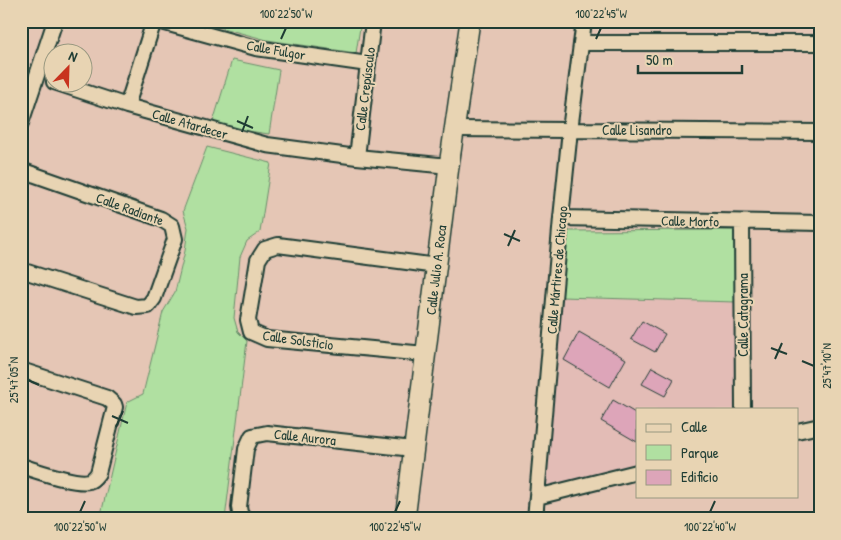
<svg xmlns="http://www.w3.org/2000/svg" width="841" height="540" viewBox="0 0 841 540" font-family="'Patrick Hand',sans-serif">
  <style>
    .built { fill: #e3bcb6 }
    .green { fill: #b0e0a1; stroke: #688e6a }
    .building { fill: #dda5b9; stroke: #1f3d34 }
    .lines { fill: none; stroke-linecap: round; stroke-linejoin: round }
    .street-casing { stroke: #1f3d34; stroke-width: 18 }
    .secondary-casing { stroke: #1f3d34; stroke-width: 22 }
    .street { stroke: #e8d4b3; stroke-width: 14 }
    .secondary { stroke: #e8d4b3; stroke-width: 19 }
    .ticks { fill: none; stroke: #1f3d34; stroke-width: 2 }
    .labels { text-anchor: middle; stroke-width: 4; stroke-linejoin: round; paint-order: stroke }
    .street-label { font-size: 14px; fill: #1f3d34; stroke: #e8d4b3 }
    .neatline { fill: none; stroke: #1f3d34; stroke-width: 2 }
    .ticks-label { font-size: 12px; text-anchor: middle; fill: #1f3d34 }
  </style>
  <rect width="100%" height="100%" fill="#e5c6b5"/>
  <filter id="ink" filterUnits="userSpaceOnUse"><feTurbulence type="fractalNoise" baseFrequency=".02" numOctaves="2"/><feDisplacementMap in="SourceGraphic" scale="10" xChannelSelector="R" yChannelSelector="G"/><feConvolveMatrix kernelMatrix="1 2 1 2 8 2 1 2 1" color-interpolation-filters="sRGB"/></filter>
  <g filter="url(#ink)">
    <path class="built" d="M 561,297 L 736,302 L 736,409 L 637,409 L 637,468 L 543,492 Z"/>
    <path class="green" d="M 196,21 L 361,21 L 356,53 L 267,40 Z
      M 232,60 L 279,70 L 269,134 L 241,130 L 213,122 Z
      M 207,147 L 271,163 L 260,232 L 247,241 L 240,257 L 234,318 L 238,332 L 247,341 L 225,519 L 100,519 L 127,402 L 143,394 L 163,312 L 175,292 L 185,251 L 188,228 L 183,211 Z
      M 736,230 L 736,302 L 561,297 L 568,231 Z"/>
    <path class="building" d="M 642,321 L 665,334 L 655,352 L 631,339 Z
      M 579,332 L 626,359 L 610,387 L 564,360 Z
      M 652,367 L 674,379 L 665,396 L 642,384 Z
      M 613,400 L 637,414 L 637,442 L 601,421 Z"/>
    <g class="lines">
      <g class="street-casing">
        <path id="street" d="M 158,21 L 256,48 L 368,64
          M 581,43 L 820,43
          M 54,82 L 127,106 L 267,145 L 357,157 L 449,166
          M 127,106 L 154,21
          M 21,123 L 55,21
          M 454,129 L 820,132
          M 357,157 L 373,21
          M 21,170 L 161,219 L 172,226 L 175,239 L 154,298 L 148,306 L 136,307 L 21,270
          M 561,218 L 820,223
          M 742,222 L 743,409
          M 425,354 L 267,339 L 251,332 L 248,320 L 258,260 L 265,249 L 278,245 L 437,266
          M 21,370 L 107,398 L 114,404 L 115,407 L 98,473 C 95,477 93,480 89,481 C 76,485 35,470 21,466
          M 797,431 L 820,426
          M 537,497 L 637,472
          M 244,519 L 240,513 L 239,507 L 246,449 L 252,436 L 267,433 L 413,449
          M 535,519 L 561,218 L 570,130 L 584,21"/>
      </g>
      <g class="secondary-casing">
        <path id="secondary" d="M 405,519 L 449,166 L 470,21"/>
      </g>
      <use href="#street" class="street"/>
      <use href="#secondary" class="secondary"/>
    </g>
  </g>
  <path class="ticks" d="M 281,39 L 286,28M 596,39 L 601,28M 237,121 L 253,128M 242,132 L 248,116M 504,234 L 520,241M 508,246 L 515,230M 771,348 L 787,354M 775,359 L 782,343M 802,361 L 814,366M 28,380 L 39,385M 112,416 L 128,423M 116,427 L 123,411M 80,512 L 85,501M 395,512 L 400,501M 710,512 L 715,501"/>
  <g class="labels">
    <g class="street-label">
      <text transform="translate(276 50) rotate(10)" y="5">Calle Fulgor</text>
      <text transform="translate(365 89) rotate(-83)" y="5">Calle Crepúsculo</text>
      <text transform="translate(190 124) rotate(16)" y="5">Calle Atardecer</text>
      <text x="637" y="135">Calle Lisandro</text>
      <text transform="translate(130 209) rotate(20)" y="5">Calle Radiante</text>
      <text transform="translate(690 221) rotate(1)" y="5">Calle Morfo</text>
      <text transform="translate(436 270) rotate(-83)" y="5">Calle Julio A. Roca</text>
      <text transform="translate(557 270) rotate(-85)" y="5">Calle Mártires de Chicago</text>
      <text transform="translate(743 315) rotate(-90)" y="5">Calle Catagrama</text>
      <text transform="translate(298 340) rotate(8)" y="5">Calle Solsticio</text>
      <text transform="translate(305 437) rotate(6)" y="5">Calle Aurora</text>
    </g>
  </g>
  <rect width="841" height="540" fill="none" stroke="#e8d4b3" stroke-width="55"/>
  <rect x="636" y="408" width="162" height="90" fill="#e8d4b3" stroke="#989880"/>
  <rect x="646" y="424" width="25" height="8" fill="#e8d4b3" stroke="#989880"/>
  <text x="681" y="432" font-size="15" fill="#1f3d34">Calle</text>
  <rect x="646" y="445" width="25" height="15" fill="#b0e0a1" stroke="#989880"/>
  <text x="681" y="458" font-size="15" fill="#1f3d34">Parque</text>
  <rect x="646" y="470" width="25" height="15" fill="#dda5b9" stroke="#989880"/>
  <text x="681" y="482" font-size="15" fill="#1f3d34">Edificio</text>
  <g transform="translate(68 68) rotate(23)"><circle r="24" fill="#e8d4b3" stroke="#989880"/>
  <path d="M0-4L9 19L0 12L-9 19Z" fill="#c8321e"/>
  <text y="-8" font-size="14" font-weight="bold" text-anchor="middle" fill="#1f3d34">N</text>
  </g>
  <path d="M638 65v8h104v-8" fill="none" stroke="#1f3d34" stroke-width="2.5"/>
  <text x="646" y="65" font-size="15" fill="#1f3d34" stroke="#e8d4b3" stroke-width="4" paint-order="stroke">50 m</text>
  <rect x="28" y="28" width="786" height="484" class="neatline"/>
  <g class="ticks-label">
    <text x="286" y="18">100°22'50"W</text>
    <text x="601" y="18">100°22'45"W</text>
    <text transform="translate(827 366) rotate(-90)" y="4">25°47'10"N</text>
    <text transform="translate(14 380) rotate(-90)" y="4">25°47'05"N</text>
    <text x="80" y="531">100°22'50"W</text>
    <text x="395" y="531">100°22'45"W</text>
    <text x="710" y="531">100°22'40"W</text>
  </g>
</svg>
